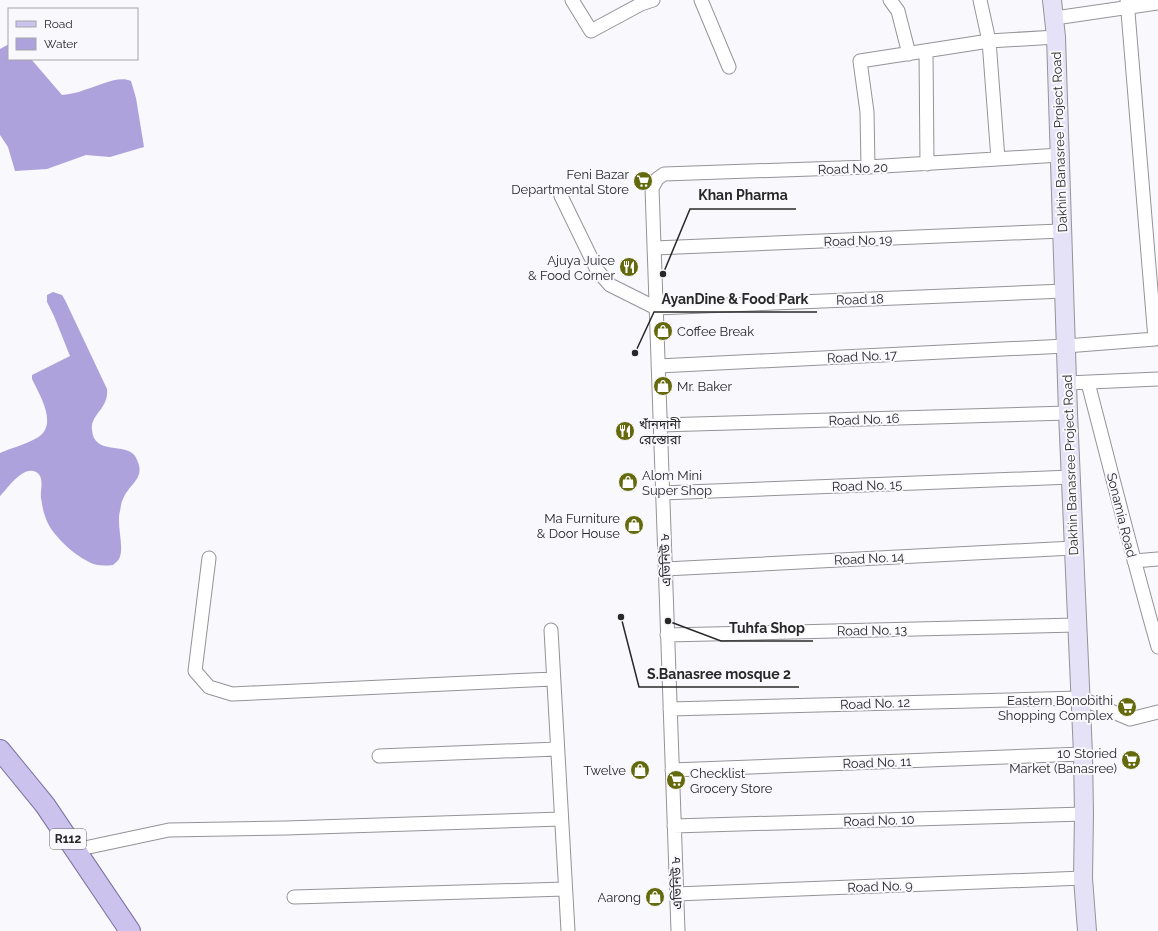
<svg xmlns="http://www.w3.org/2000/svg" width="1158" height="931" viewBox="0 0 1158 931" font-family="Raleway,'Noto Sans Bengali',sans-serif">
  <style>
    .water { fill: #aea2dc }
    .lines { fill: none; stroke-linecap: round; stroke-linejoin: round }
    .street-casing { stroke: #949397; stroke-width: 15 }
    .secondary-casing { stroke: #949397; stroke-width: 20 }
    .primary-casing { stroke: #7c72a1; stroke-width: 22 }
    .street { stroke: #fff; stroke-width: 13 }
    .secondary { stroke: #e5e1f6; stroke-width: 18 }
    .primary { stroke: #cbc2ed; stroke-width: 20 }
    .labels { text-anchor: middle; stroke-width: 4; stroke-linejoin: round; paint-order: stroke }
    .shield { fill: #f9f8fc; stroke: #676668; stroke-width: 1 }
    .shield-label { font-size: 12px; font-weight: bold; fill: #282829 }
    .street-label { font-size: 13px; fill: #282829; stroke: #f9f8fc }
    .poi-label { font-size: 13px; fill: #282829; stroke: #f9f8fc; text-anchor: end }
    .leader { fill: none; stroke: #282829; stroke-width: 1.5 }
    .callout-dot { fill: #282829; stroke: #f9f8fc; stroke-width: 1.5 }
    .callout-label { font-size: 14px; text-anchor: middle; font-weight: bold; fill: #282829; stroke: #f9f8fc; stroke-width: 4; stroke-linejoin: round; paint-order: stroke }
  </style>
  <rect width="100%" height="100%" fill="#f9f8fc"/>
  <path class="water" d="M 9,44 L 9,59 L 31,59 L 62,95 C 70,94 77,93 84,90 C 97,87 118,75 131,81 L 136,98 L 144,147 L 110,157 L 86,155 L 47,169 L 15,171 L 8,147 L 0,135 L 0,49 Z
    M 53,292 L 62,295 L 65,300 L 107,389 C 109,409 90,414 92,430 C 94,456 126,442 135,456 C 148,478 130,482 123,499 C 121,502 121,507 120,511 C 116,525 125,548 119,559 C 118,561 115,563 113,565 C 105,566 96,566 89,562 C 73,554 50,534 45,516 C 43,511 42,504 41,498 C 40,490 45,477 36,472 C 23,465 8,488 0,496 L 0,453 C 11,448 24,445 35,439 C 60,427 40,396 32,379 L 32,375 L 70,356 L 54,316 L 47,302 L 47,295 Z"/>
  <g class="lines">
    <g class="street-casing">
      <path id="street" d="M 572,0 L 591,31 L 641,4 L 653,0
        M 701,0 L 729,67
        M 890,0 L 898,11 L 909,54
        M 980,0 L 989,41 L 998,159
        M 1055,18 L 1158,3
        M 926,51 L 927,164
        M 868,167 L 867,112 L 860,61 L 989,41 L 1056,37
        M 561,196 L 597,270 L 610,285 L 656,308 L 1064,291
        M 654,248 L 1061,231
        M 658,366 L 1066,346 L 1155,339 L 1127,0
        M 1067,383 L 1158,379
        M 1088,383 C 1111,471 1133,559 1158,647
        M 660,425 L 1068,413
        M 662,493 L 1071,477
        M 209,558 L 195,671 L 209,687 L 232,694 L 553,679
        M 1134,561 L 1158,559
        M 665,569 L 1073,548
        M 551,630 L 568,931
        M 667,635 L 1076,625
        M 670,709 L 1080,698 L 1130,719 L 1158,712
        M 379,756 L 557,749
        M 672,770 L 1083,754
        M 674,826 L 1084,814
        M 75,850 L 169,830 L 286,828 L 561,819
        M 676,894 L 1083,878
        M 294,897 L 565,889
        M 678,931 L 652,188 L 657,179 L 664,174 L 868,167 L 1060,155"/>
    </g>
    <g class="secondary-casing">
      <path id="secondary" d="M 1052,0 L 1056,37 L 1068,413 L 1083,754 L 1084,814 L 1083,878 L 1087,931"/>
    </g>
    <g class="primary-casing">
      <path id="primary" d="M 0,750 L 45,805 L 130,931"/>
    </g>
    <use href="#street" class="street"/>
    <use href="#secondary" class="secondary"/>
    <use href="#primary" class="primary"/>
  </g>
  <defs>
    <g id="supermarket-disc" transform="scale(1)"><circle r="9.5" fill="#646a0c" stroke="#f9f8fc"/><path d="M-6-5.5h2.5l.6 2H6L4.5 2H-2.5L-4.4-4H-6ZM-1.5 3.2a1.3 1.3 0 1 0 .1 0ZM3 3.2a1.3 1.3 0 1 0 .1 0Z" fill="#fff"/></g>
    <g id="restaurant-disc" transform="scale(1)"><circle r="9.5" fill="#646a0c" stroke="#f9f8fc"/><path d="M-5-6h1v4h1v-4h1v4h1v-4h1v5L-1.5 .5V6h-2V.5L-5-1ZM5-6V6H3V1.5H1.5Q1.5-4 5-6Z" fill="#fff"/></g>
    <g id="shop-disc" transform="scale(1)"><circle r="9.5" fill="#646a0c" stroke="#f9f8fc"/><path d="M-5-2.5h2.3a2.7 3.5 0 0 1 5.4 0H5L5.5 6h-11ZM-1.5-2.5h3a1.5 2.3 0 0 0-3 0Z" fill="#fff"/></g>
  </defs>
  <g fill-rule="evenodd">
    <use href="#supermarket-disc" x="643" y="181"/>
    <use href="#restaurant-disc" x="629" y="267"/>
    <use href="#shop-disc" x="663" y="331"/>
    <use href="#shop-disc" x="663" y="386"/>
    <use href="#restaurant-disc" x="625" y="431"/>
    <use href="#shop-disc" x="628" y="482"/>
    <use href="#shop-disc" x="634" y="525"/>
    <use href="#supermarket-disc" x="1127" y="707"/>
    <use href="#supermarket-disc" x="1131" y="760"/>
    <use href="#shop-disc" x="640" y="770"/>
    <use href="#supermarket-disc" x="676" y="780"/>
    <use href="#shop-disc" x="655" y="897"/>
  </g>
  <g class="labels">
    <rect class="shield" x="50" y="829" width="36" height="20" rx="3"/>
    <g class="shield-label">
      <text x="68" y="843">R112</text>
    </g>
    <g class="street-label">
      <text transform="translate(1059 142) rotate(-92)" y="5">Dakhin Banasree Project Road</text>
      <text transform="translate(853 168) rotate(-2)" y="5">Road No 20</text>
      <text transform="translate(858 240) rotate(-2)" y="5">Road No 19</text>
      <text transform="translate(860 299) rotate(-2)" y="5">Road 18</text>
      <text transform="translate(862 356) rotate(-3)" y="5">Road No. 17</text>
      <text transform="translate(864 419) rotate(-2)" y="5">Road No. 16</text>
      <text transform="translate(1070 465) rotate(-92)" y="5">Dakhin Banasree Project Road</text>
      <text transform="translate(867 485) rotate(-2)" y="5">Road No. 15</text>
      <text transform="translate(1122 515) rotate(76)" y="5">Sonamia Road</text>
      <text transform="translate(869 558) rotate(-3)" y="5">Road No. 14</text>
      <text transform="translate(665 560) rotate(-92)" y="5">এভিনিউ ৮</text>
      <text transform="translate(872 630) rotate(-1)" y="5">Road No. 13</text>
      <text transform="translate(875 703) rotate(-2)" y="5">Road No. 12</text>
      <text transform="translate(877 762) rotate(-2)" y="5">Road No. 11</text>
      <text transform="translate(879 820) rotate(-2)" y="5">Road No. 10</text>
      <text transform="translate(676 883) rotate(-92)" y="5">এভিনিউ ৮</text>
      <text transform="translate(880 886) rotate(-2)" y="5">Road No. 9</text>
    </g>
    <g class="poi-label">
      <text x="629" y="179">Feni Bazar<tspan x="629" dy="15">Departmental Store</tspan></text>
      <text x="615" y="265">Ajuya Juice<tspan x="615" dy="15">&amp; Food Corner</tspan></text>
      <text x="677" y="336" text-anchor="start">Coffee Break</text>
      <text x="677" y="391" text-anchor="start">Mr. Baker</text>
      <text x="639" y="429" text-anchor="start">খাঁনদানী<tspan x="639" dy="15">রেস্তোরা</tspan></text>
      <text x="642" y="480" text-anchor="start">Alom Mini<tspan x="642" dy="15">Super Shop</tspan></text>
      <text x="620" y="523">Ma Furniture<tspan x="620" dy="15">&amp; Door House</tspan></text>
      <text x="1113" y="705">Eastern Bonobithi<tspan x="1113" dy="15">Shopping Complex</tspan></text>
      <text x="1117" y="758">10 Storied<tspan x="1117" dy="15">Market (Banasree)</tspan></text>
      <text x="626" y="775">Twelve</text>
      <text x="690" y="778" text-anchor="start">Checklist<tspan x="690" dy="15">Grocery Store</tspan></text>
      <text x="641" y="902">Aarong</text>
    </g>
  </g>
  <path class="leader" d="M663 274L690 209H796M635 353L654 312H817M668 621L721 641H813M621 617L639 687H799"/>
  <g class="callout-dot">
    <circle cx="663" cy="274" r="4"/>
    <circle cx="635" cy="353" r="4"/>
    <circle cx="668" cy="621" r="4"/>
    <circle cx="621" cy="617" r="4"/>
  </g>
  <g class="callout-label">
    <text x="743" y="200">Khan Pharma</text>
    <text x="735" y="304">AyanDine &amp; Food Park</text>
    <text x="767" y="633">Tuhfa Shop</text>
    <text x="719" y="679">S.Banasree mosque 2</text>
  </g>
  <rect x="8" y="8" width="130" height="52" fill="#f9f8fc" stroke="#a5a5a8"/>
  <rect x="16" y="21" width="20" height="6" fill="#cbc2ed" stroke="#a5a5a8"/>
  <text x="44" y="28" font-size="12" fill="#282829">Road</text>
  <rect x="16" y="38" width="20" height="12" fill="#aea2dc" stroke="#a5a5a8"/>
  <text x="44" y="48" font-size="12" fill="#282829">Water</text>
</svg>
